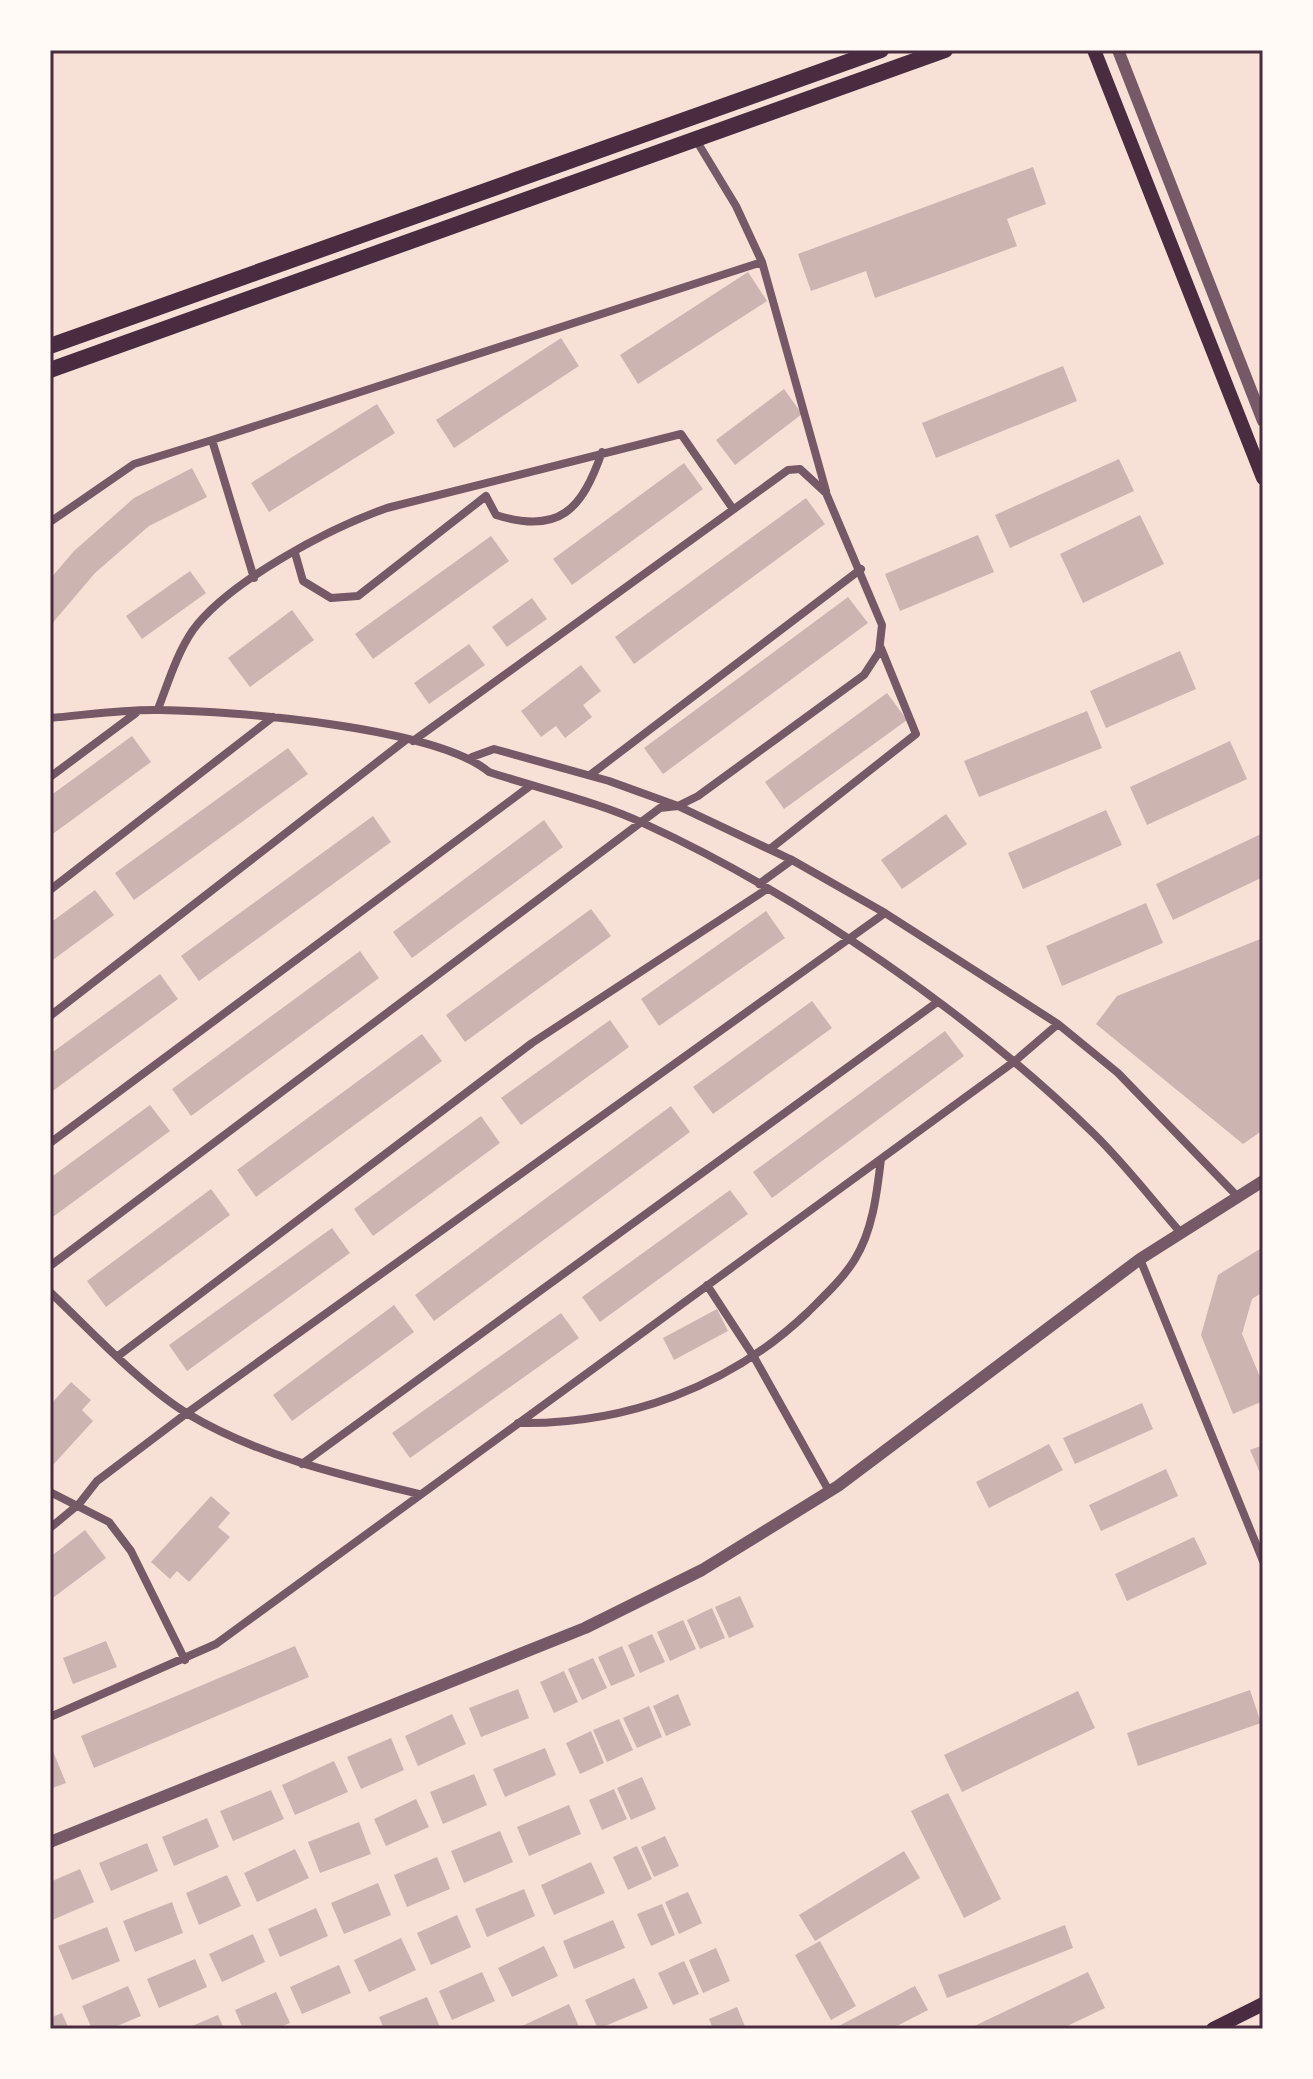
<svg xmlns="http://www.w3.org/2000/svg" width="1313" height="2079" viewBox="0 0 1313 2079" font-family="Inter,sans-serif">
  <style>
    .building { fill: #ccb4b1 }
    .lines { fill: none; stroke-linecap: round; stroke-linejoin: round }
    .minor { stroke: #755966; stroke-width: 8 }
    .tertiary { stroke: #755966; stroke-width: 12 }
    .secondary { stroke: #4a2c40; stroke-width: 14 }
    .primary { stroke: #4a2c40; stroke-width: 16 }
    .neatline { fill: none; stroke: #4a2c40; stroke-width: 3 }
  </style>
  <rect width="100%" height="100%" fill="#f7e1d7"/>
  <path class="building" d="M 1033,167 L 1046,204 L 1007,219 L 1017,246 L 875,298 L 866,271 L 811,291 L 798,254 Z
    M 748,272 L 767,301 L 638,384 L 620,355 Z
    M 561,338 L 579,366 L 454,448 L 436,420 Z
    M 1063,366 L 1077,401 L 936,458 L 922,423 Z
    M 784,389 L 802,414 L 735,465 L 716,440 Z
    M 377,404 L 395,433 L 269,512 L 251,483 Z
    M 1119,459 L 1134,491 L 1010,548 L 995,515 Z
    M 684,463 L 703,489 L 572,585 L 553,559 Z
    M 192,468 L 207,497 L 149,526 L 95,573 L 50,626 L 50,579 L 74,551 L 134,498 Z
    M 806,498 L 825,524 L 634,664 L 615,637 Z
    M 1140,515 L 1164,564 L 1083,603 L 1060,554 Z
    M 978,535 L 994,572 L 900,611 L 885,574 Z
    M 491,536 L 509,561 L 373,659 L 355,634 Z
    M 190,571 L 206,593 L 142,639 L 126,616 Z
    M 848,597 L 868,623 L 663,774 L 644,748 Z
    M 532,598 L 547,619 L 507,647 L 492,627 Z
    M 292,610 L 314,640 L 250,687 L 228,658 Z
    M 469,644 L 485,665 L 429,704 L 414,683 Z
    M 1180,651 L 1196,689 L 1106,728 L 1090,691 Z
    M 581,665 L 601,691 L 583,705 L 592,717 L 565,738 L 556,726 L 541,737 L 521,711 Z
    M 887,693 L 907,720 L 784,809 L 765,782 Z
    M 1087,711 L 1102,748 L 979,797 L 964,761 Z
    M 132,736 L 151,762 L 50,836 L 50,796 Z
    M 1230,741 L 1247,779 L 1147,825 L 1130,787 Z
    M 288,748 L 308,774 L 134,900 L 115,873 Z
    M 1106,810 L 1122,845 L 1023,889 L 1008,853 Z
    M 946,814 L 967,844 L 902,889 L 881,860 Z
    M 373,816 L 391,842 L 199,981 L 181,956 Z
    M 544,820 L 563,847 L 412,958 L 393,932 Z
    M 1263,833 L 1263,877 L 1173,920 L 1156,884 Z
    M 95,890 L 114,915 L 50,962 L 50,923 Z
    M 1146,903 L 1163,943 L 1062,986 L 1046,946 Z
    M 591,909 L 611,936 L 465,1042 L 446,1015 Z
    M 766,911 L 785,938 L 659,1026 L 641,999 Z
    M 1263,938 L 1263,1130 L 1243,1144 L 1096,1024 L 1117,996 Z
    M 360,951 L 379,978 L 191,1116 L 172,1089 Z
    M 160,974 L 178,999 L 50,1093 L 50,1054 Z
    M 812,1001 L 832,1028 L 713,1114 L 693,1087 Z
    M 610,1020 L 629,1047 L 521,1125 L 501,1098 Z
    M 945,1031 L 964,1056 L 772,1198 L 753,1172 Z
    M 422,1034 L 442,1061 L 256,1197 L 237,1170 Z
    M 150,1105 L 170,1131 L 50,1219 L 50,1178 Z
    M 671,1106 L 690,1132 L 434,1321 L 415,1295 Z
    M 481,1116 L 500,1143 L 373,1236 L 354,1209 Z
    M 211,1189 L 230,1215 L 106,1307 L 87,1281 Z
    M 730,1190 L 748,1214 L 600,1322 L 582,1297 Z
    M 332,1228 L 350,1253 L 187,1371 L 169,1345 Z
    M 1263,1247 L 1263,1292 L 1252,1299 L 1242,1334 L 1263,1384 L 1263,1401 L 1233,1414 L 1201,1335 L 1218,1275 Z
    M 394,1305 L 414,1332 L 292,1421 L 273,1395 Z
    M 717,1309 L 728,1331 L 674,1360 L 663,1338 Z
    M 561,1313 L 579,1338 L 410,1458 L 392,1433 Z
    M 71,1382 L 91,1400 L 82,1410 L 93,1421 L 52,1466 L 50,1405 Z
    M 1142,1403 L 1153,1429 L 1075,1464 L 1063,1438 Z
    M 1049,1444 L 1063,1470 L 989,1508 L 976,1482 Z
    M 1263,1445 L 1263,1480 L 1250,1450 Z
    M 1166,1469 L 1178,1496 L 1101,1531 L 1089,1505 Z
    M 211,1496 L 230,1513 L 218,1527 L 230,1537 L 189,1582 L 177,1571 L 170,1579 L 151,1562 Z
    M 85,1530 L 106,1558 L 50,1600 L 50,1557 Z
    M 1194,1537 L 1207,1564 L 1127,1601 L 1115,1574 Z
    M 740,1596 L 754,1627 L 729,1638 L 715,1607 Z
    M 712,1608 L 725,1638 L 700,1649 L 687,1620 Z
    M 683,1620 L 696,1649 L 670,1661 L 657,1632 Z
    M 652,1634 L 665,1662 L 640,1673 L 628,1645 Z
    M 106,1641 L 117,1667 L 73,1684 L 63,1658 Z
    M 295,1646 L 309,1677 L 94,1768 L 81,1736 Z
    M 622,1646 L 635,1676 L 611,1686 L 598,1657 Z
    M 593,1658 L 607,1688 L 582,1700 L 568,1669 Z
    M 564,1671 L 578,1702 L 554,1713 L 540,1682 Z
    M 518,1689 L 529,1718 L 481,1737 L 469,1708 Z
    M 1250,1690 L 1261,1723 L 1138,1766 L 1127,1733 Z
    M 1078,1691 L 1095,1728 L 962,1792 L 944,1755 Z
    M 678,1694 L 691,1725 L 666,1736 L 653,1706 Z
    M 649,1706 L 662,1737 L 637,1748 L 623,1718 Z
    M 452,1714 L 466,1744 L 418,1766 L 405,1736 Z
    M 619,1719 L 633,1750 L 607,1762 L 593,1730 Z
    M 591,1731 L 604,1763 L 580,1774 L 566,1743 Z
    M 391,1738 L 404,1770 L 361,1789 L 347,1757 Z
    M 50,1744 L 66,1783 L 50,1789 Z
    M 545,1748 L 556,1775 L 505,1797 L 493,1769 Z
    M 334,1761 L 348,1792 L 295,1815 L 282,1785 Z
    M 474,1774 L 487,1805 L 443,1824 L 430,1792 Z
    M 642,1777 L 656,1809 L 631,1820 L 617,1788 Z
    M 614,1789 L 627,1819 L 602,1830 L 589,1800 Z
    M 271,1790 L 284,1819 L 233,1841 L 220,1811 Z
    M 948,1793 L 1001,1899 L 964,1918 L 911,1811 Z
    M 416,1799 L 429,1827 L 386,1846 L 374,1819 Z
    M 569,1805 L 581,1834 L 529,1856 L 517,1827 Z
    M 207,1818 L 219,1847 L 174,1866 L 162,1837 Z
    M 359,1822 L 371,1854 L 320,1873 L 308,1842 Z
    M 500,1831 L 513,1862 L 464,1883 L 451,1851 Z
    M 665,1836 L 679,1866 L 654,1877 L 641,1847 Z
    M 147,1843 L 158,1871 L 111,1891 L 99,1863 Z
    M 637,1846 L 652,1879 L 628,1890 L 613,1857 Z
    M 295,1849 L 309,1878 L 257,1902 L 244,1873 Z
    M 904,1851 L 920,1878 L 815,1941 L 799,1915 Z
    M 437,1857 L 450,1889 L 407,1907 L 394,1875 Z
    M 591,1862 L 605,1893 L 554,1915 L 541,1885 Z
    M 80,1869 L 94,1902 L 50,1921 L 50,1882 Z
    M 227,1875 L 241,1906 L 199,1925 L 186,1893 Z
    M 378,1883 L 391,1915 L 344,1934 L 331,1903 Z
    M 524,1889 L 535,1916 L 487,1937 L 475,1909 Z
    M 688,1892 L 702,1923 L 679,1934 L 665,1902 Z
    M 172,1902 L 183,1933 L 135,1952 L 123,1921 Z
    M 662,1904 L 675,1935 L 651,1946 L 637,1914 Z
    M 316,1908 L 328,1936 L 280,1957 L 268,1929 Z
    M 457,1915 L 471,1947 L 431,1965 L 417,1933 Z
    M 613,1920 L 625,1948 L 574,1969 L 563,1941 Z
    M 1065,1925 L 1073,1948 L 947,1998 L 938,1975 Z
    M 107,1927 L 120,1961 L 72,1980 L 58,1946 Z
    M 253,1934 L 265,1962 L 222,1982 L 209,1954 Z
    M 401,1938 L 416,1970 L 369,1992 L 354,1960 Z
    M 820,1941 L 856,2006 L 831,2020 L 795,1955 Z
    M 544,1946 L 558,1976 L 512,1997 L 498,1968 Z
    M 716,1948 L 730,1981 L 703,1993 L 689,1960 Z
    M 195,1959 L 207,1987 L 159,2008 L 147,1979 Z
    M 684,1961 L 699,1994 L 673,2005 L 658,1973 Z
    M 339,1965 L 351,1993 L 302,2014 L 290,1987 Z
    M 482,1972 L 495,2001 L 452,2020 L 439,1991 Z
    M 1088,1972 L 1105,2008 L 1061,2029 L 968,2029 Z
    M 634,1978 L 648,2008 L 598,2029 L 585,2000 Z
    M 128,1986 L 141,2016 L 110,2029 L 92,2029 L 82,2006 Z
    M 915,1986 L 928,2010 L 891,2029 L 833,2029 Z
    M 276,1992 L 290,2023 L 275,2029 L 243,2029 L 235,2010 Z
    M 427,1997 L 440,2027 L 384,2029 L 379,2017 Z
    M 569,2004 L 580,2029 L 523,2029 L 522,2026 Z
    M 737,2007 L 746,2029 L 713,2029 L 709,2019 Z
    M 62,2013 L 69,2029 L 50,2029 L 50,2018 Z
    M 218,2015 L 224,2029 L 185,2029 Z"/>
  <g class="lines">
    <path class="minor" d="M 696,140 L 736,206 L 762,262
      M 212,440 L 762,262 L 826,491
      M 50,522 L 134,464 L 212,440 L 254,578
      M 295,553 L 303,581 L 331,598 L 358,596 L 486,496 L 496,515 C 560,535 582,509 602,452
      M 158,709 C 168,683 177,653 193,630 C 229,581 330,528 387,508 L 681,434 L 733,509
      M 50,718 C 86,715 124,709 160,710 C 235,711 435,727 489,772 C 540,789 596,801 645,824 C 798,894 972,1015 1093,1133 C 1125,1164 1152,1200 1181,1233
      M 472,757 L 494,749 L 609,781 L 678,806 L 792,860 L 885,913 L 1058,1024 L 1118,1073 L 1238,1197
      M 590,775 L 861,569
      M 50,777 L 136,713
      M 770,849 L 916,734 L 881,648
      M 759,884 L 792,860
      M 50,890 L 273,717
      M 50,1016 L 407,739
      M 50,1143 L 530,786
      M 1140,1259 L 1263,1561
      M 50,1266 L 660,808 L 678,806 L 698,796 L 864,675 L 879,652 L 882,625 L 826,493 L 800,469 L 788,470 L 413,741
      M 707,1285 L 754,1357 L 829,1491
      M 50,1292 C 89,1329 143,1387 188,1414 C 259,1456 340,1475 419,1494
      M 118,1356 L 532,1043 L 767,889
      M 518,1423 C 625,1425 729,1387 807,1313 C 823,1297 843,1279 855,1259 C 873,1230 877,1192 881,1159
      M 302,1464 L 936,1003
      M 50,1492 L 109,1522 L 131,1551 L 185,1660
      M 50,1528 L 79,1504 L 97,1481 L 187,1413 L 885,913
      M 50,1717 L 216,1644 L 1015,1061 L 1058,1024"/>
    <path class="tertiary" d="M 1118,50 L 1263,421
      M 50,1842 L 585,1628 L 702,1570 L 838,1486 L 1140,1259 L 1263,1181"/>
    <path class="secondary" d="M 1094,50 L 1263,478
      M 1213,2029 L 1263,2004"/>
    <path class="primary" d="M 50,346 L 881,50
      M 50,370 L 945,50"/>
  </g>
  <rect width="1313" height="2079" fill="none" stroke="#fffaf5" stroke-width="104"/>
  <rect x="52" y="52" width="1209" height="1975" class="neatline"/>
</svg>
